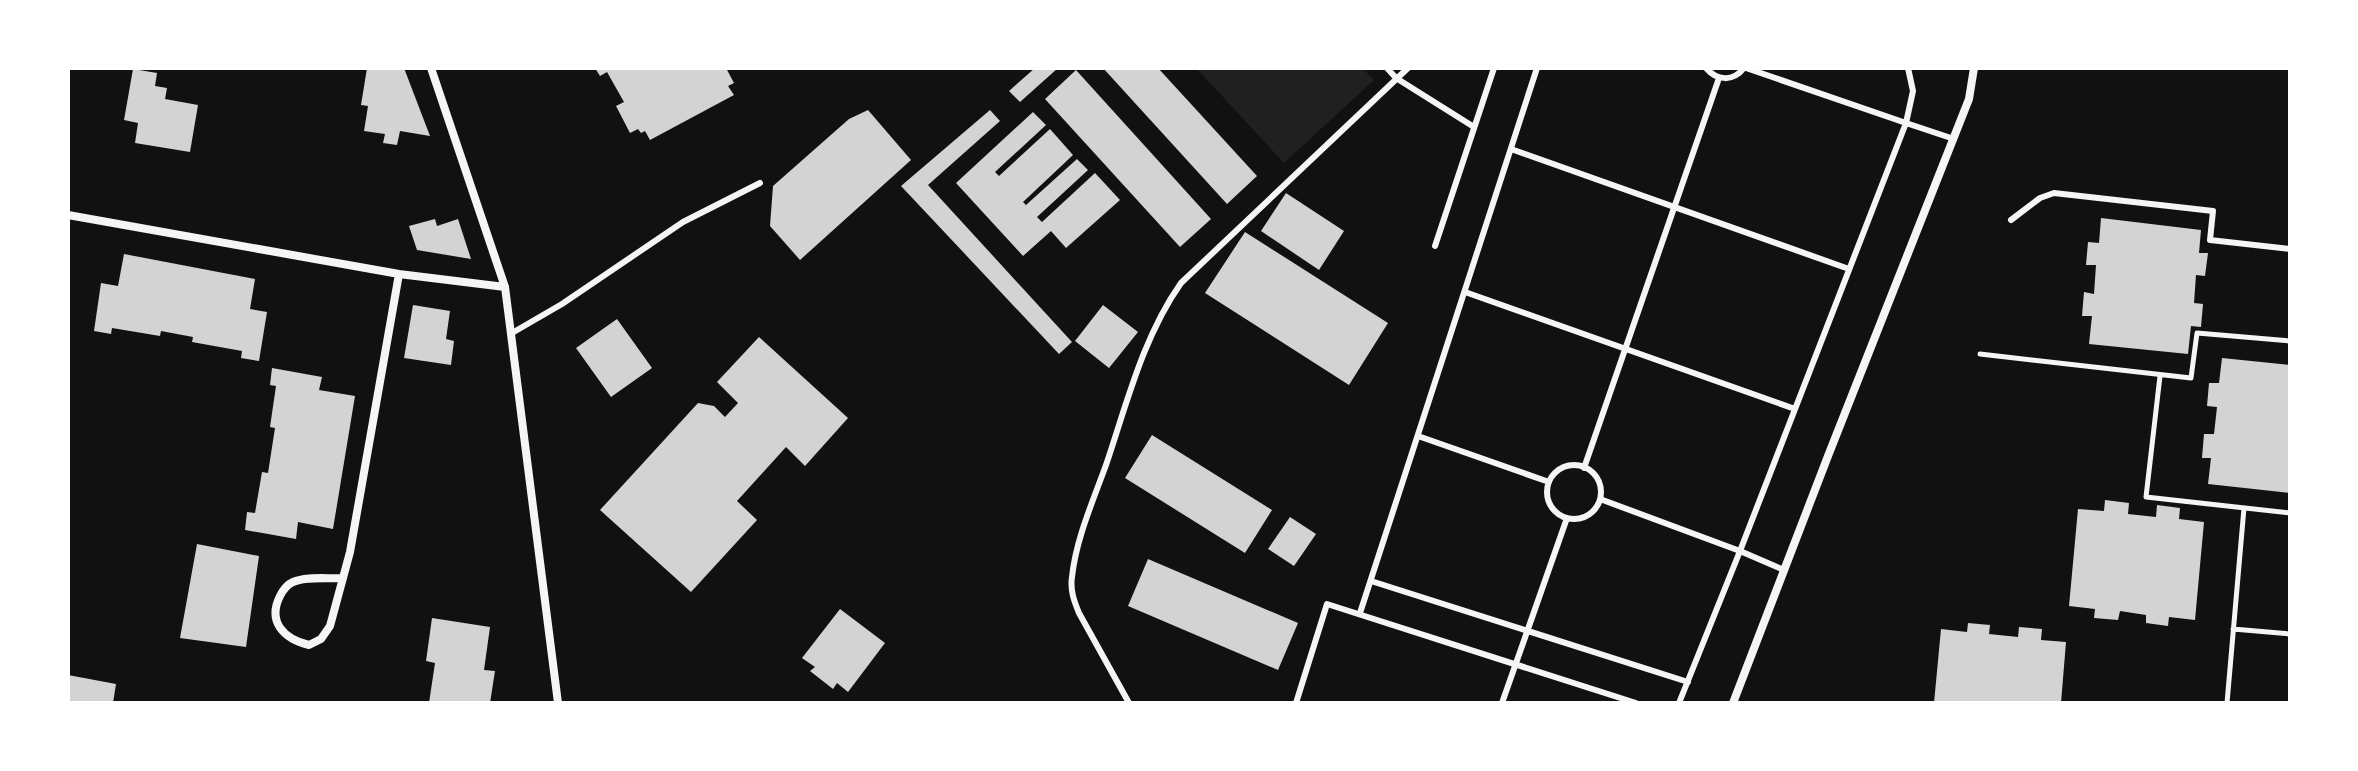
<svg xmlns="http://www.w3.org/2000/svg" width="2358" height="771" viewBox="0 0 2358 771" font-family="'Exo 2',sans-serif">
  <style>
    .green { fill: #202020 }
    .building { fill: #d3d3d3 }
    .lines { fill: none; stroke-linecap: round; stroke-linejoin: round }
    .path { stroke: #f5f5f5; stroke-width: 5 }
    .service { stroke: #f5f5f5; stroke-width: 6 }
    .minor { stroke: #f5f5f5; stroke-width: 8 }
  </style>
  <rect width="100%" height="100%" fill="#111"/>
  <path class="green" d="M 1196,68 L 1362,68 L 1374,80 L 1284,163 Z"/>
  <path class="building" d="M 367,68 L 404,68 L 430,136 L 400,131 L 397,145 L 383,143 L 385,134 L 364,131 L 368,106 L 361,105 Z
    M 595,68 L 726,68 L 734,83 L 728,86 L 734,95 L 650,140 L 645,131 L 641,133 L 638,129 L 630,133 L 616,106 L 624,102 L 607,72 L 600,76 Z
    M 1035,68 L 1058,68 L 1020,102 L 1009,91 Z
    M 1103,68 L 1158,68 L 1257,176 L 1227,204 Z
    M 133,69 L 157,73 L 155,86 L 167,88 L 165,99 L 198,105 L 190,152 L 135,143 L 138,123 L 124,120 Z
    M 1076,70 L 1211,219 L 1180,247 L 1045,99 Z
    M 868,110 L 911,160 L 800,260 L 770,226 L 773,186 L 849,119 Z
    M 990,110 L 1000,121 L 928,185 L 1072,342 L 1059,354 L 901,186 Z
    M 1033,112 L 1046,125 L 995,172 L 999,176 L 1050,129 L 1073,155 L 1023,202 L 1026,205 L 1077,159 L 1088,170 L 1037,217 L 1042,222 L 1095,173 L 1120,200 L 1066,248 L 1051,231 L 1023,256 L 956,183 Z
    M 1286,193 L 1344,231 L 1319,270 L 1261,231 Z
    M 2101,218 L 2201,230 L 2199,253 L 2208,253 L 2205,276 L 2196,275 L 2194,303 L 2203,304 L 2201,327 L 2191,326 L 2188,354 L 2089,344 L 2092,316 L 2082,316 L 2084,292 L 2094,294 L 2096,265 L 2086,265 L 2088,242 L 2099,243 Z
    M 435,219 L 437,226 L 458,219 L 471,259 L 417,250 L 409,226 Z
    M 1245,232 L 1388,323 L 1349,385 L 1205,293 Z
    M 124,254 L 255,279 L 250,309 L 267,312 L 259,361 L 241,358 L 242,351 L 192,342 L 193,337 L 161,331 L 160,336 L 112,328 L 111,334 L 94,331 L 101,283 L 118,286 Z
    M 413,305 L 450,311 L 446,339 L 454,341 L 451,365 L 404,358 Z
    M 1103,305 L 1138,332 L 1109,368 L 1075,341 Z
    M 617,319 L 652,368 L 611,397 L 576,348 Z
    M 759,337 L 848,418 L 805,466 L 786,447 L 737,501 L 757,520 L 691,592 L 600,510 L 698,403 L 714,406 L 725,417 L 738,403 L 717,382 Z
    M 2222,358 L 2290,365 L 2290,493 L 2208,484 L 2211,458 L 2202,458 L 2204,434 L 2214,434 L 2217,407 L 2207,406 L 2209,383 L 2219,383 Z
    M 272,368 L 322,377 L 319,390 L 355,396 L 333,529 L 298,522 L 296,539 L 245,530 L 247,512 L 255,513 L 262,472 L 268,473 L 275,428 L 270,427 L 276,386 L 270,385 Z
    M 1152,435 L 1272,510 L 1245,553 L 1125,478 Z
    M 2105,500 L 2129,503 L 2128,514 L 2156,517 L 2157,505 L 2180,508 L 2179,519 L 2204,522 L 2195,620 L 2169,617 L 2168,626 L 2146,623 L 2146,615 L 2120,611 L 2118,620 L 2094,618 L 2095,609 L 2069,606 L 2078,509 L 2104,511 Z
    M 1290,517 L 1316,534 L 1294,566 L 1268,549 Z
    M 197,544 L 259,556 L 246,647 L 180,638 Z
    M 1148,559 L 1298,623 L 1278,670 L 1128,606 Z
    M 840,609 L 885,643 L 848,692 L 837,683 L 833,689 L 810,671 L 815,667 L 802,658 Z
    M 432,618 L 490,627 L 484,670 L 495,671 L 490,703 L 429,703 L 435,663 L 426,661 Z
    M 1968,623 L 1990,625 L 1989,634 L 2018,637 L 2019,627 L 2042,629 L 2041,640 L 2066,642 L 2061,703 L 1934,703 L 1941,629 L 1967,632 Z
    M 68,675 L 116,684 L 113,703 L 68,703 Z"/>
  <g class="lines">
    <path class="path" d="M 1980,354 L 2191,378 L 2197,333 L 2290,341
      M 2160,376 L 2146,497 L 2290,513
      M 2233,629 L 2290,634
      M 2227,703 L 2244,508"/>
    <path class="service" d="M 1387,68 L 1396,78 L 1474,127
      M 1706,68 C 1717,81 1733,82 1744,68
      M 1746,68 L 1906,123 L 1740,551 L 1784,570
      M 1908,68 L 1913,91 L 1906,123 L 1954,139
      M 1511,149 L 1849,269
      M 2011,220 L 2040,198 L 2054,193 L 2213,211 L 2210,240 L 2290,249
      M 1435,246 L 1494,68
      M 1465,292 L 1795,409
      M 512,333 L 562,304 L 683,222 L 760,183
      M 1418,436 L 1549,482
      M1547 492a27 27 0 1 1 54 0a27 27 0 1 1-54 0Z
      M 1584,468 L 1719,78
      M 1600,499 L 1740,551 L 1679,703
      M 1371,581 L 1688,682
      M 1360,613 L 1537,68
      M 1129,703 L 1079,613 C 1074,601 1070,590 1072,577 C 1076,539 1093,501 1106,465 C 1127,403 1143,337 1181,283 L 1408,68
      M 1296,703 L 1327,604 L 1636,703
      M 1502,703 L 1567,518"/>
    <path class="minor" d="M 431,68 L 505,287 L 558,703
      M 68,215 L 399,274 L 505,287
      M 343,578 C 328,579 306,576 293,582 C 286,585 283,590 280,596 C 267,622 284,639 309,645 L 321,639 L 330,626 L 350,552 L 399,274
      M 1733,703 L 1828,456 L 1969,99 L 1974,68"/>
  </g>
  <rect width="2358" height="771" fill="none" stroke="#ffffff" stroke-width="140"/>
</svg>
